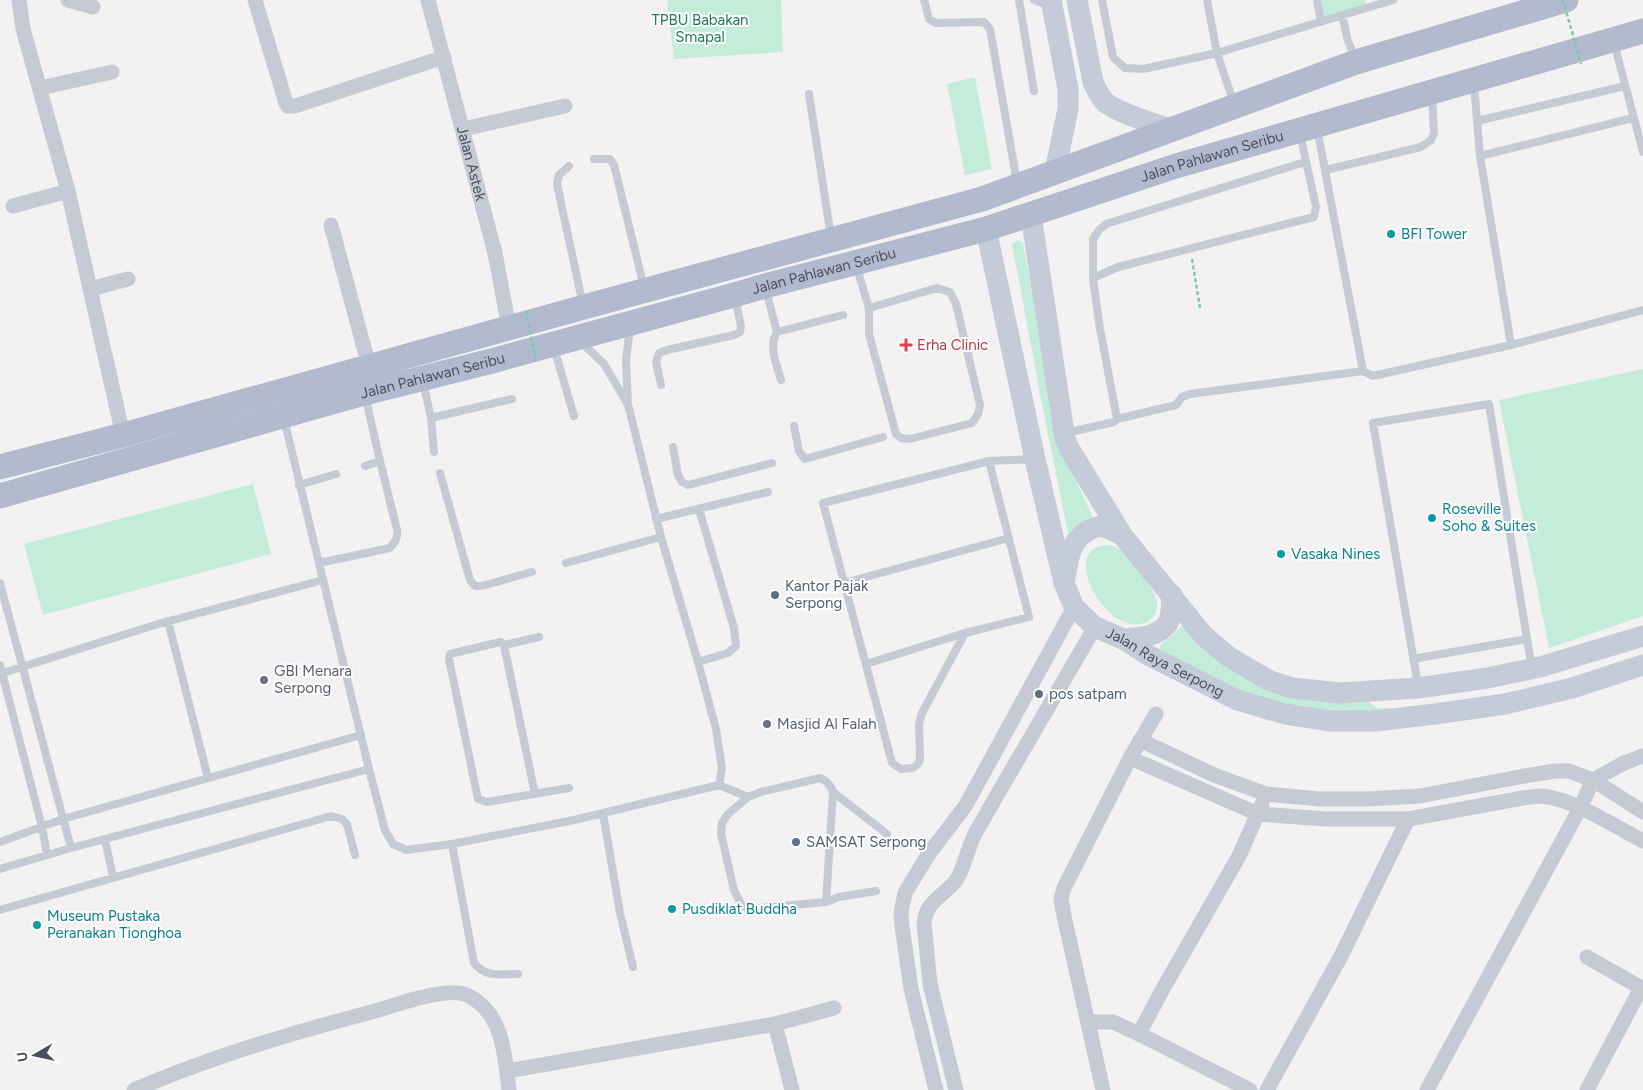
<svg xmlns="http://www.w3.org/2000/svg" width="1643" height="1090" viewBox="0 0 1643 1090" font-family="Figtree,sans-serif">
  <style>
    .green { fill: #c3edda }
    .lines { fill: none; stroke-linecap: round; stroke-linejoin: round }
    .path { stroke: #7dc8b0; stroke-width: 2.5; stroke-dasharray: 4 2.5; stroke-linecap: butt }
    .lane { stroke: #c5cad4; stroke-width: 8 }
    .street { stroke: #c5cad4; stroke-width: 15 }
    .secondary { stroke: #c5cbd8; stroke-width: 21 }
    .primary { stroke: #b2bbcd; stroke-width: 25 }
    .path-bridge { stroke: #7dc8b0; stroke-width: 2.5; stroke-dasharray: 4 2.5; stroke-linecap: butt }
    .culture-dot { fill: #0f9aa8; stroke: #fff; stroke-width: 2 }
    .health-dot { fill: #e0444e; stroke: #fff; stroke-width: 2 }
    .service-dot { fill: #5c6f8a; stroke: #fff; stroke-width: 2 }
    .worship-dot { fill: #6b7280; stroke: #fff; stroke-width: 2 }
    .labels { text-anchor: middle; stroke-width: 4; stroke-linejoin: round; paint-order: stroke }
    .park-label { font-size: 15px; fill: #1e7a5b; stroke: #fff }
    .street-label { font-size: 15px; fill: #4a515d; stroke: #fff }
    .culture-label { font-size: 15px; fill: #0d838f; stroke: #fff; text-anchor: start }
    .health-label { font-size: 15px; fill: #be3a42; stroke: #fff; text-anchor: start }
    .service-label { font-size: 15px; fill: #4e5e75; stroke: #fff; text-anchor: start }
    .worship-label { font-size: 15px; fill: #5b616d; stroke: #fff; text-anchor: start }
  </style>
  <rect width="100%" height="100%" fill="#f3f1f1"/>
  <path class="green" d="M 667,0 L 781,0 L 783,52 L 674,59 Z
    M 1317,0 L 1365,0 L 1367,8 L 1321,22 Z
    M 975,77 L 992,169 L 965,175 L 947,84 Z
    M 1018,240 L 1023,243 L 1055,414 L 1072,472 L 1094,520 L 1077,525 L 1068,533 L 1040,394 L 1012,244 Z
    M 1643,369 L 1643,616 L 1549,648 L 1499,400 Z
    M 253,484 L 271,554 L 43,615 L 24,544 Z
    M 1110,545 C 1123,548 1132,563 1140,573 C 1149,586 1165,602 1153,617 C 1149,621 1146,623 1140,624 C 1107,630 1068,564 1095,548 C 1099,546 1105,545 1110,545 Z
    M 1185,622 L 1222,656 L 1368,701 L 1375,707 L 1380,708 L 1414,709 L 1403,714 L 1293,708 L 1241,692 L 1188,667 L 1160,649 L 1161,644 L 1172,636 Z"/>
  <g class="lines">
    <path class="path" d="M 1192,259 L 1200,308"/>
    <path class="lane" d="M 924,0 L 929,19 L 936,23 L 984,22 L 990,29 L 1017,182
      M 1019,0 L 1034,91
      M 1034,0 L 1050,6
      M 1102,0 L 1113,57 L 1125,68 L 1143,69 L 1217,53 L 1393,0
      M 1207,0 L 1217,53 L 1234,104
      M 1317,0 L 1321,22
      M 1342,15 L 1348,41 L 1356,60
      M 1614,43 L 1643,152
      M 1474,84 L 1480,156 L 1511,345
      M 809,94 L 831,237
      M 1477,121 L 1625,86
      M 1317,128 L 1363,371
      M 1480,156 L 1633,118
      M 594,159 L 610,159 L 614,165 L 644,287
      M 569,166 L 559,175 L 557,184 L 583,305
      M 1326,170 L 1421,147 L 1431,140 L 1434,133 L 1432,95
      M 856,265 L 869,308 L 869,334 L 896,434 L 901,438 L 910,439 L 972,423 L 978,414 L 980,405 L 956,304 L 950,292 L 937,288 L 869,308
      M 1093,278 L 1093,239 L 1099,230 L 1106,224 L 1305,162
      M 766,290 L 777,332 L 843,315
      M 777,332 C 768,346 777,365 781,380
      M 580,341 L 604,364 L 627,403
      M 554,348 L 574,416
      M 423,382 L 431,418 L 434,452
      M 661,385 L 656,362 L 659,353 L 667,350 L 734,335 L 740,332 L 741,326 L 735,297
      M 365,395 L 380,461 L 365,466
      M 431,418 L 512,399
      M 284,419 L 369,769 L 385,830 L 393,844 L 406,850 L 452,844 L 574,820 L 719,785 L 722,768 L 716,729 L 698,662 L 661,537 L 628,404 L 626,360 L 630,328
      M 1117,419 L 1176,405 L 1182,397 L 1190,394 L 1363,371 L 1373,376 L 1511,345 L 1643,310
      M 794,426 L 799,451 L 805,459 L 883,437
      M 1066,433 L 1114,422 L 1117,419 L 1099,323 L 1093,278 L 1118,267 L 1314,217 L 1316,207 L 1300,134
      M 673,447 L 678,475 L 682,482 L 688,485 L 772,463
      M 440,473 L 470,580 L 475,586 L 482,586 L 532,572
      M 299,485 L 336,474
      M 656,519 L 768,492
      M 319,563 L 390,548 C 395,542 398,538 397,530 L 380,461
      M 566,563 L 661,537
      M 0,583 L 71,848
      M 844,583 L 1009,538
      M 168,621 L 208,778
      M 965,633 L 922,713 L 919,724 L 920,759 L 918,764 L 913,768 L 901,769 L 892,763 L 823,503 L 989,461 L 1033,459
      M 1527,639 L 1532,667
      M 504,645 L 539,637
      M 1413,659 L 1527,639 L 1489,404 L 1373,423 L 1418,685
      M 698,662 L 728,653 L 736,646 L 734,628 L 699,509
      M 866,664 L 965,633 L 1029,617 L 989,461
      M 0,665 L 42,827 L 47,855
      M 0,674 L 158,624 L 323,580
      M 719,785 L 748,797 L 761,792 L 820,778 C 827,781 831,785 833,792 L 826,902 L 839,897 L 876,891
      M 833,792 L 887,834
      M 535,794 L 504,645 L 501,642 L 496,643 L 450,654 L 449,659 L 478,799 L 487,802 L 569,788
      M 748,797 L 728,814 L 722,823 L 721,834 L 734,890 L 742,906 L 749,909 L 826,902
      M 603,813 L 620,913 L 633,967
      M 105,839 L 113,877
      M 0,842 L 63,819 L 361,735
      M 452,844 L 474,963 C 486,978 500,974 518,974
      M 0,869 L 71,848 L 369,769
      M 0,910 L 331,816 L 342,819 L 347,824 L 355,855"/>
    <g class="street">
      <path d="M 19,0 L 23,29 L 68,191 L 123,435"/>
      <path d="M 68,0 L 93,7"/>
      <path d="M 255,0 L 286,103 L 288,106 L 295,106 L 444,57"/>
      <path id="s1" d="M 428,0 L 495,253 L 509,328"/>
      <path d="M 40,88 L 112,72"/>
      <path d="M 463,129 L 565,106"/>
      <path d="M 13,206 L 68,191"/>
      <path d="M 331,225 L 369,366"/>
      <path d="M 90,289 L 128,279"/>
      <path d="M 1140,740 L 1214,775 L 1266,794 L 1320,799 L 1367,799 L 1420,796 L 1524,776 L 1555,771 L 1569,771 L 1593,780 L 1643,812"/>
      <path d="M 1130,758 L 1258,814 L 1326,819 L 1408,819 L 1523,798 C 1530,797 1536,796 1543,796 C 1575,800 1614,826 1643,841"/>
      <path d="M 1587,957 L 1643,989"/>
      <path d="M 1089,1022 L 1113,1022 L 1139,1034 L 1250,1090"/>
      <path d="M 775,1024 L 792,1090"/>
      <path d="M 1139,1034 L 1160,994 L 1239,856 L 1262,804"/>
      <path d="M 507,1071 L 775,1024 L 834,1008"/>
      <path d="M 134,1090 C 213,1056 292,1033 375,1011 C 396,1005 448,986 467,995 C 503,1012 505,1055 509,1090"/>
      <path d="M 936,1090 L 911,989 L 902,926 L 901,912 L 905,893 L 928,855 L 966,805 L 1074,607"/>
      <path d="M 956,1090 L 930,984 L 924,923 C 926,900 945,896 957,879 C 966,864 968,845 977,830 C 1016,762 1056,694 1095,627"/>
      <path d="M 1103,1090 L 1064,916 L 1061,899 L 1064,888 L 1130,758 L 1156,714"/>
      <path d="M 1267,1090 L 1341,956 L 1408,819"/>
      <path d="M 1427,1090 L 1580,808 L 1593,780 L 1624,763 L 1643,756"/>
      <path d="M 1587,1090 L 1641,988"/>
    </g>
    <g class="secondary">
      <path d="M 1051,0 L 1068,89 L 1068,109 L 1055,171"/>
      <path d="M 1077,0 L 1093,82 C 1096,89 1099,96 1105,102 C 1119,114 1154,123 1172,130"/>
      <path d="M 1031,215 L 1065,439 L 1070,450 L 1122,535 L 1204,636 L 1229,657 L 1270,681 L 1293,688 L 1340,693 L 1418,688 L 1487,678 L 1540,667 L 1643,636"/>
      <path id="s2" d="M 986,229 L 1035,459 L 1064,583 L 1074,607 L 1095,627 L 1123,639 L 1148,655 L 1237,700 L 1285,714 L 1331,721 L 1376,721 L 1435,714 L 1505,704 L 1572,688 L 1643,665"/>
      <path d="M 1065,578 C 1068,558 1071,537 1092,529 C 1095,527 1100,526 1103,527 C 1109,528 1116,532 1122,535"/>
      <path d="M 1123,639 C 1138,638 1159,637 1168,623 C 1172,616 1171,604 1172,595"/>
    </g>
    <g class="primary">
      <path d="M 0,467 L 123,435 L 584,307 L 982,199 L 1356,62 L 1566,0"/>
      <path id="s3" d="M 0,496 L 364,393 L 488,362 L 734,295 L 765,286 L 986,229 L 1176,166 L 1643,31"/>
    </g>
    <path class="path-bridge" d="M 1563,0 L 1581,64
      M 526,311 L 536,360"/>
  </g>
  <g class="culture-dot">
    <circle cx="1391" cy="234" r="5"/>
    <circle cx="1432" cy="518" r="5"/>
    <circle cx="1281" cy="554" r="5"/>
    <circle cx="672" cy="909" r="5"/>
    <circle cx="37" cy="925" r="5"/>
  </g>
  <path class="health-dot" d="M903.5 337.5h5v5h5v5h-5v5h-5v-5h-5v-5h5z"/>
  <g class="service-dot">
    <circle cx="775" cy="595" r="5"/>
    <circle cx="1039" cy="694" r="5"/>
    <circle cx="796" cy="842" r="5"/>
  </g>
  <g class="worship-dot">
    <circle cx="264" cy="680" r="5"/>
    <circle cx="767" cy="724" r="5"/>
  </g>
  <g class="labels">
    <g class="park-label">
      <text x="700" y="25">TPBU Babakan<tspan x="700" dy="17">Smapal</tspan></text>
    </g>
    <g class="street-label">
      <text dy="5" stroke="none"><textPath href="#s3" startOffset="1259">Jalan Pahlawan Seribu</textPath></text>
      <text dy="5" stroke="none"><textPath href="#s1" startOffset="169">Jalan Astek</textPath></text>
      <text dy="5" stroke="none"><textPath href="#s3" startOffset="854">Jalan Pahlawan Seribu</textPath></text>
      <text dy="5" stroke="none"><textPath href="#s3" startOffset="449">Jalan Pahlawan Seribu</textPath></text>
      <text dy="5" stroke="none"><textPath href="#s2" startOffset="496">Jalan Raya Serpong</textPath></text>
    </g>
    <g class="culture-label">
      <text x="1401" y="239">BFI Tower</text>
      <text x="1442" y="514">Roseville<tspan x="1442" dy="17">Soho &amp; Suites</tspan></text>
      <text x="1291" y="559">Vasaka Nines</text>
      <text x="682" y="914">Pusdiklat Buddha</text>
      <text x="47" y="921">Museum Pustaka<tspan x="47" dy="17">Peranakan Tionghoa</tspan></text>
    </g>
    <g class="health-label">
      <text x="917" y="350">Erha Clinic</text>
    </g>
    <g class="service-label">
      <text x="785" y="591">Kantor Pajak<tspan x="785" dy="17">Serpong</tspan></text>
      <text x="1049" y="699">pos satpam</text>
      <text x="806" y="847">SAMSAT Serpong</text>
    </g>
    <g class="worship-label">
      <text x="274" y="676">GBI Menara<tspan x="274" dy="17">Serpong</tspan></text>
      <text x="777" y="729">Masjid Al Falah</text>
    </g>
  </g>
  <g transform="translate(35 1055) rotate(261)" stroke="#ffffff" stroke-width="4" paint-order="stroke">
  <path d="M0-4L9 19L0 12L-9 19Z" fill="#4a515d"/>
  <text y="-8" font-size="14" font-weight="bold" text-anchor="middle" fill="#4a515d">U</text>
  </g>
</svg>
